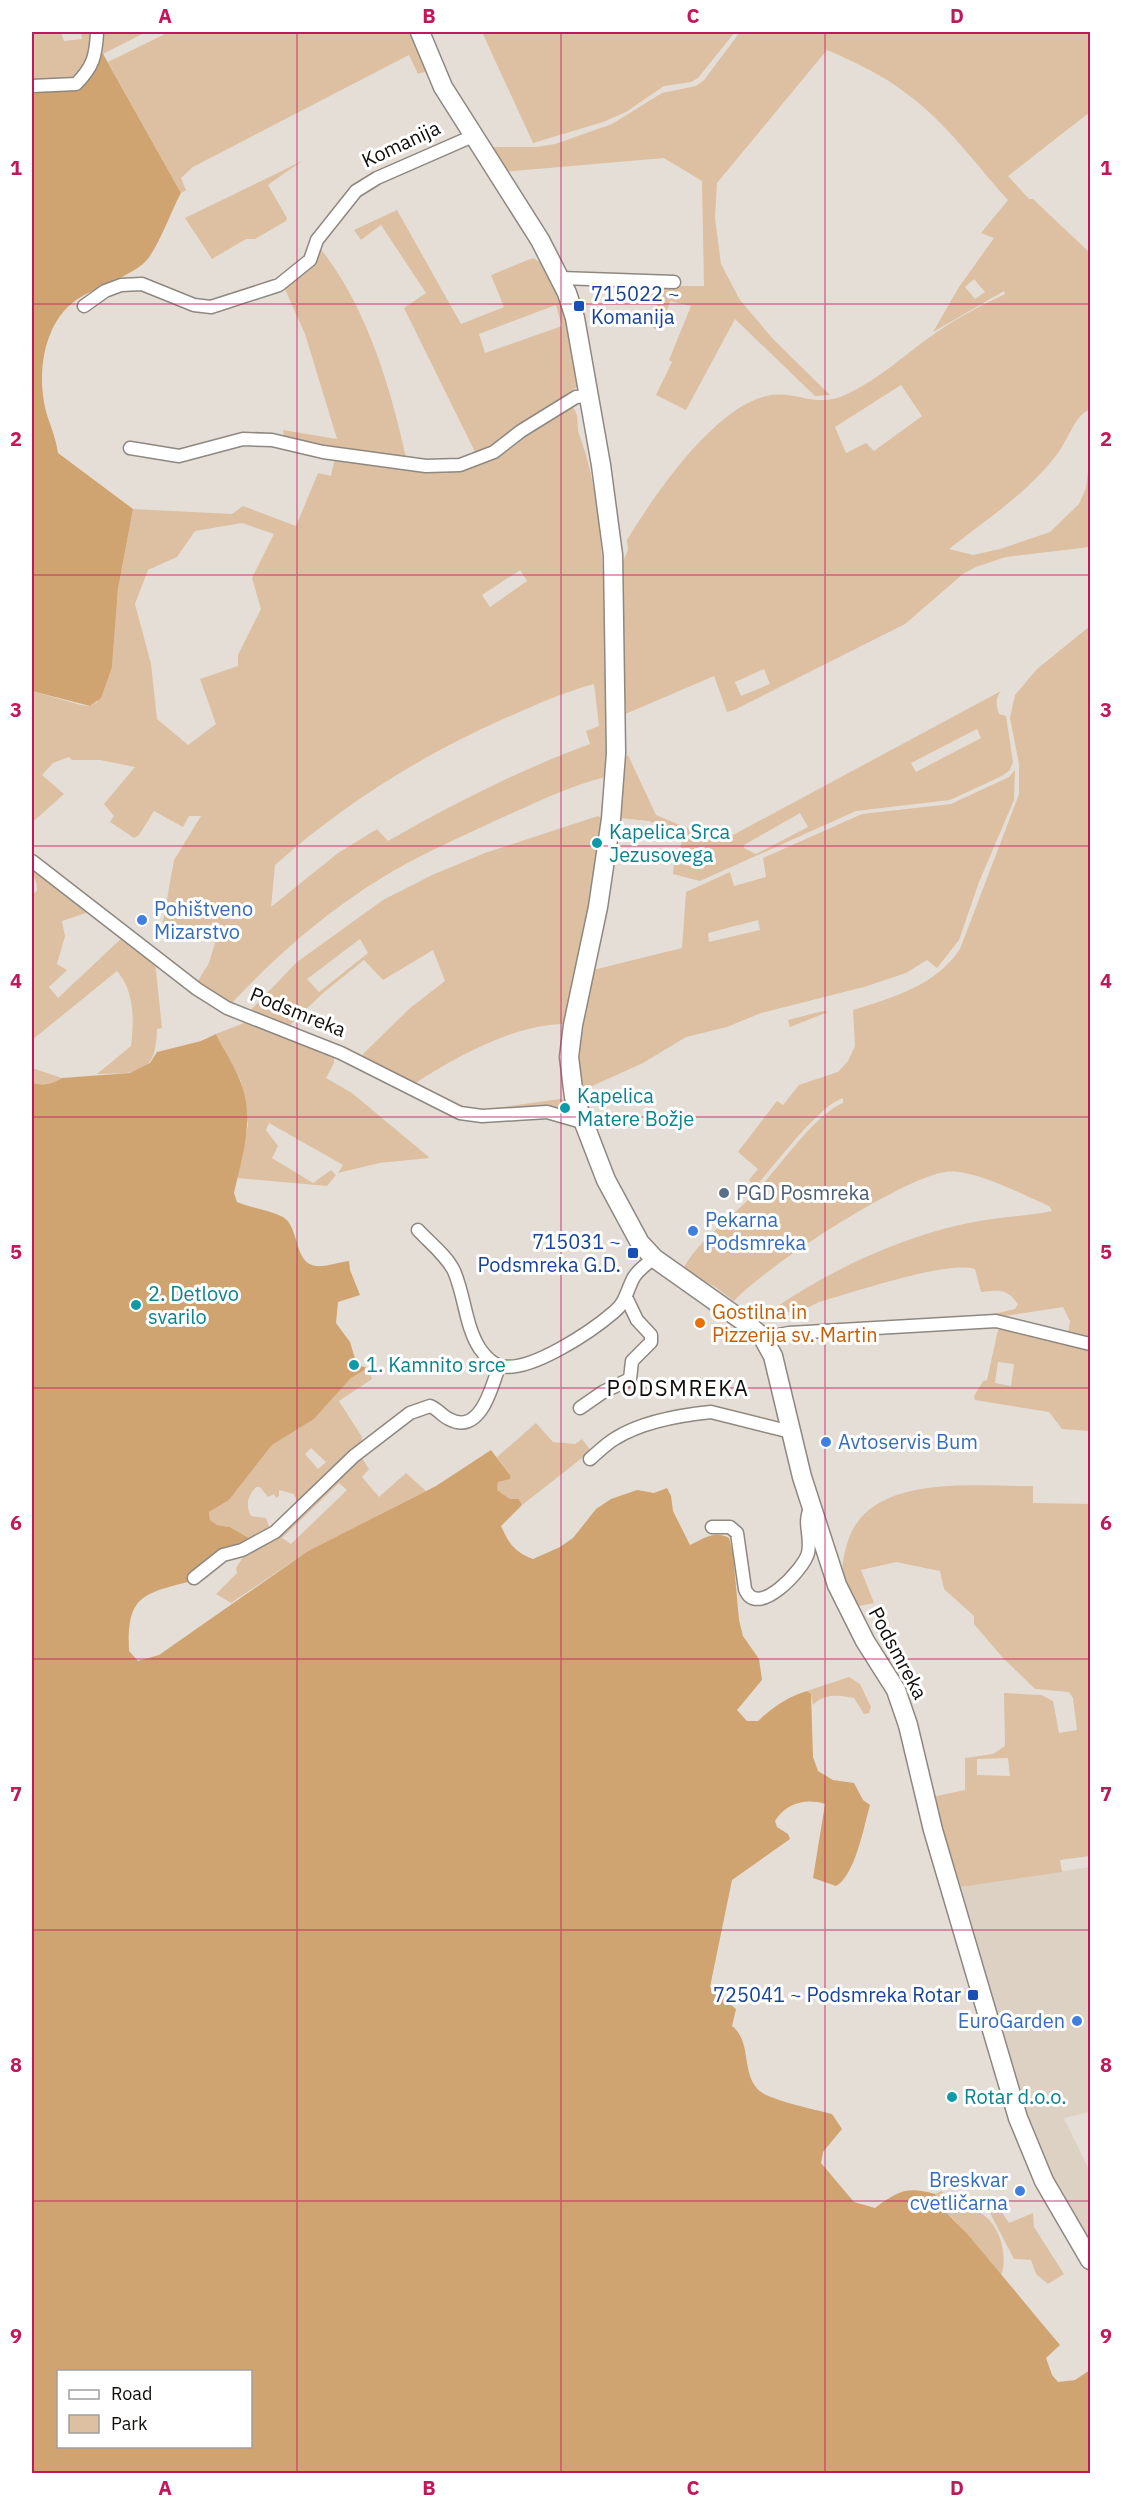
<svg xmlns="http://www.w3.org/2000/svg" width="1122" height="2505" viewBox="0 0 1122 2505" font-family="'IBM Plex Sans',sans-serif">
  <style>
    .built { fill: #ddd1c4 }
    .green { fill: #dcc0a1; fill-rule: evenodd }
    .forest { fill: #d0a471; fill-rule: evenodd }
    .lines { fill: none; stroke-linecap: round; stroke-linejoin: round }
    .street-casing { stroke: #8e8881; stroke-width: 15 }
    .secondary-casing { stroke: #8e8881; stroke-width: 21 }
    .street { stroke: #fff; stroke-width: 12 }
    .secondary { stroke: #fff; stroke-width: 18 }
    .grid { fill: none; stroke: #c2185b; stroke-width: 1.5; stroke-opacity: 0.55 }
    .transit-dot { fill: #1a4fb4; stroke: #fff; stroke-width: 2 }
    .culture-dot { fill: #0f9aa8; stroke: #fff; stroke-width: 2 }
    .shop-dot { fill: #3f7fe0; stroke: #fff; stroke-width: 2 }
    .service-dot { fill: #5c6f8a; stroke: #fff; stroke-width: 2 }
    .food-dot { fill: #e8710a; stroke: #fff; stroke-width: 2 }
    .labels { text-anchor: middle; stroke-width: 6; stroke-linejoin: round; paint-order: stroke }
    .street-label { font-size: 20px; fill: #100e0b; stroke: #fff }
    .transit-label { font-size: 20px; fill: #164399; stroke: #fff; text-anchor: end }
    .culture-label { font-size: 20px; fill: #0d838f; stroke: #fff; text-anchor: start }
    .shop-label { font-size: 20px; fill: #366cbe; stroke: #fff; text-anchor: start }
    .service-label { font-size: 20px; fill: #4e5e75; stroke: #fff; text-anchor: start }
    .food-label { font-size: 20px; fill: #c56008; stroke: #fff; text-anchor: start }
    .quarter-label { font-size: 22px; letter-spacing: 1.5px; fill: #100e0b; stroke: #fff }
    .neatline { fill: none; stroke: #c2185b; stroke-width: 2 }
    .grid-label { font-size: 20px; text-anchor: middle; font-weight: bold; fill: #c2185b }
  </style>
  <rect width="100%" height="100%" fill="#e5ded7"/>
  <path class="built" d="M 1090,1867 L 1090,2112 L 1064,2118 L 1090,2172 L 1090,2249 L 1046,2179 L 999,2025 L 961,1887 Z"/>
  <path class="green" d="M 32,32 L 61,32 L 64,41 L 82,39 L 81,32 L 94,32 L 90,60 L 73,82 L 32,83 Z
    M 102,32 L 146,32 L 103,54 Z
    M 169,32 L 412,32 L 427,71 L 418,74 L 409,55 L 193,167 L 181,178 L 186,190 L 181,193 L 108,62 Z
    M 482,32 L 735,32 L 698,78 L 691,82 L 664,86 L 626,112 L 603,122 L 533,143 Z
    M 740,32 L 1090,32 L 1090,112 L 1008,176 L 1029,199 L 1033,199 L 1090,253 L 1090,409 C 1075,416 1069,437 1060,450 C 1032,490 987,519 949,549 L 973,555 L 1000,549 L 1050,532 L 1079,504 L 1086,488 L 1090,455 L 1090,547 L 1006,557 L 976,567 L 963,574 L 905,624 L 734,710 L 727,712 L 714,676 L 623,715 L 621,566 L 628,550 L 627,540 C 655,494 716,404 771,395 C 799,391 816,409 847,394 C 873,382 896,363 919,345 C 945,325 975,308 1005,294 L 1004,291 L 933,332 L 959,287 L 994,238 L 981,233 L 1008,200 C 975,164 947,123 907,94 C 883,75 855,62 827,50 L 717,183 L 715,218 L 721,264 L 740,300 L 773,339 L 830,395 L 815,396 L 735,319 L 686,410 L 656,395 L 672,362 L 669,360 L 691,306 L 670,301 L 660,332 L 651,326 L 662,286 L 704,286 L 702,181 L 664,158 L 503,172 L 489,147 L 536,147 L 555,144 L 612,124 L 662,93 L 696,86 L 704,80 ZM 974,279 L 985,292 L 975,299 L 965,287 ZM 901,385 L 922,416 L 874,451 L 866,443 L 846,453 L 835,427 ZM 764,669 L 770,684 L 741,696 L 735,682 Z
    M 302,161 L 268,185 L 287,218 L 286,221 L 255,239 L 246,239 L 212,259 L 185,218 Z
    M 397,210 L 461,324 L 504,307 L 491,275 L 533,258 C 568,274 572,352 578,386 L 477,456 L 404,308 L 426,293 L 381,225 L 361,240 L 354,230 ZM 556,305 L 562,326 L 485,353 L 479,334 Z
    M 320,248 C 367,307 391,388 407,462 L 285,443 L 283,430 L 337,439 L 305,334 L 284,287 Z
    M 564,408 L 573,408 C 580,415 576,425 579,434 C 598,485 601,538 604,592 C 607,654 608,715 605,777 C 569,786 533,804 499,819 C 459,838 418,855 380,879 C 323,914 275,957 230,1005 L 196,984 L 209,963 L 217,936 L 205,930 L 192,936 L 161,933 L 174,860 L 201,816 L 189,816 L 183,827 L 154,811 L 139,835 L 134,838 L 110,822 L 114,816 L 104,804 L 135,767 L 100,760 L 72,760 L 69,757 L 53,763 L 42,775 L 64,794 L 35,820 L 32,818 L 32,730 L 34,713 L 32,691 L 81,705 L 90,706 L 97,702 L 112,667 L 118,589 L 133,509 L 232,514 L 243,506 L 296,526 L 318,473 L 331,476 L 335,457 L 451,469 ZM 242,523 L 274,534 L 252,578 L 261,609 L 238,655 L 238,666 L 200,679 L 216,724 L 188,745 L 157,719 L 151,664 L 135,604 L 148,570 L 177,557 L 195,531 ZM 520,570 L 527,581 L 490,607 L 482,595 ZM 594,684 L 599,726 L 586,731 L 590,744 C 519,770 453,804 388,841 L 377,829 L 338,853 L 271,907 L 275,865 C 347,801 428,751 517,713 C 542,702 568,691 594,684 Z
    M 1090,626 L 1090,1339 L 1068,1334 L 1070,1321 L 1063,1307 L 998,1317 L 985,1316 L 1015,1309 L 1018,1304 C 1007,1288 999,1290 981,1292 L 975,1269 C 947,1260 852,1293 819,1302 C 804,1310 790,1316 773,1309 C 834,1268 906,1234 979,1221 C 1003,1217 1028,1216 1052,1211 L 1049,1206 C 1023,1195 973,1168 945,1172 C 900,1179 766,1266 734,1301 L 714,1286 L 686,1272 L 684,1267 C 701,1238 731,1218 754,1194 C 777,1170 815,1114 843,1103 L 843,1098 C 819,1105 774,1166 755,1187 L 749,1180 L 758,1169 L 738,1152 L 777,1101 L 783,1105 L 799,1085 L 838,1072 L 848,1061 L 855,1046 L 853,1010 C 894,997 935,986 960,949 L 1019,794 L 1019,764 L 1010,718 L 1015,695 L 1037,669 Z
    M 1001,691 C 995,698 996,706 999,714 L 1006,716 L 1013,762 L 1010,770 L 1002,776 L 950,800 L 856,811 L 700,881 L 673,874 L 674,863 L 696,867 L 699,850 L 681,848 L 682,833 L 669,831 L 649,821 L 620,818 L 624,759 L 628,755 L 656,815 L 720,842 ZM 977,729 L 981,738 L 916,772 L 911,763 ZM 800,813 L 808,827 L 756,854 L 744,848 L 744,845 Z
    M 1015,770 L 1014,800 L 979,882 L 959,940 L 937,968 L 927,960 L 906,973 L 864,987 L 761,1013 L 727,1027 L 686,1037 L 643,1063 L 581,1091 L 576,1055 L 593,970 L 682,948 L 686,892 L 730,872 L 734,886 L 766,877 L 763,858 L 862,814 L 951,804 L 1009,777 ZM 758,920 L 760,930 L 709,942 L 708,933 Z
    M 598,816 L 603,819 L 595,882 L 565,1024 C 516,1024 457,1056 417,1082 L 415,1086 L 362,1058 L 364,1053 L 410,1008 L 445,981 L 433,950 L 383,980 L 364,960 L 323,993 L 287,1028 L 248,1013 L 297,962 L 383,900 L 432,875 L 485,853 ZM 360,939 L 368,953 L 319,992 L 307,979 Z
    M 32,865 L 89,912 L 62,921 L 65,936 L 57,964 L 67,970 L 49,987 L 58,998 L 125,935 L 155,961 L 162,1028 L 157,1029 C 156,1076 138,1073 97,1074 L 131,1046 C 134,1020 135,992 117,971 L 32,1040 L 32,894 L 37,891 C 38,881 32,878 32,865 Z
    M 823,1011 L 828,1012 L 790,1027 L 788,1020 Z
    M 249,1021 L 334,1054 L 334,1063 L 326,1078 L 352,1093 L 430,1158 L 379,1163 L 338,1173 L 343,1165 L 269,1123 L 266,1130 L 278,1146 L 272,1158 L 313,1183 L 331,1170 L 336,1175 L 327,1186 L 237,1178 L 248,1125 L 241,1081 L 216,1034 Z
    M 32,1068 L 62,1078 C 52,1084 43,1086 32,1083 Z
    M 560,1099 L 565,1100 L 560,1107 L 493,1112 L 481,1110 Z
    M 1016,1329 L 1090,1349 L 1090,1431 L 1062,1429 L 1049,1412 L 975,1400 L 974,1396 L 983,1381 L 987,1380 L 998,1330 ZM 998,1362 L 1014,1364 L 1011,1386 L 995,1383 Z
    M 368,1368 L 372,1379 L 339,1401 L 362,1437 L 361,1446 L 298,1504 L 294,1494 L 279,1490 L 279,1496 L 276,1498 L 274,1494 L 268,1497 L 260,1487 L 256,1487 C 248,1496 245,1505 251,1516 L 266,1518 L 271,1531 L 258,1539 L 249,1538 L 230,1527 L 217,1525 L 210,1520 L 209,1512 L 229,1500 L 272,1445 L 314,1419 L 351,1378 ZM 311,1448 L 326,1462 L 318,1469 L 305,1454 Z
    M 536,1423 L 553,1442 L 575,1444 L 582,1439 L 591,1451 L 522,1505 L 519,1499 L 510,1499 L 497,1490 L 498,1482 L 510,1475 L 497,1457 Z
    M 360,1455 L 369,1469 L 362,1477 L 379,1497 L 406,1473 L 426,1491 L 308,1551 L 231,1603 L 216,1594 L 237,1573 L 236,1568 L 247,1551 ZM 339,1483 L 347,1490 L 291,1544 L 282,1538 Z
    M 1033,1486 L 1033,1503 L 1090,1504 L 1090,1856 L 1060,1860 L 1062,1872 L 961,1887 L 932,1797 L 965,1790 L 965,1758 L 993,1754 L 1005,1746 L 1004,1693 L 1041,1695 L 1053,1701 L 1059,1733 L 1077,1730 L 1073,1698 L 1069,1692 L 1035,1689 L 1003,1658 L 974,1624 L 974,1616 L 944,1589 L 940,1571 L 896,1562 L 861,1570 L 874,1603 L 854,1607 C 841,1579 839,1570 848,1541 C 870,1472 977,1487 1033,1486 ZM 1008,1758 L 1010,1776 L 977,1775 L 977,1759 Z
    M 849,1677 L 860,1684 L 871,1707 L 869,1713 L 864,1714 L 854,1698 C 838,1695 825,1693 813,1705 L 811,1694 L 807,1691 Z
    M 941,2191 C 954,2200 969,2205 982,2214 C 1001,2226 1008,2257 1001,2276 L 970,2237 L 939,2204 L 935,2194 Z
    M 999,2208 L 1009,2223 L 1033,2213 L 1034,2227 L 1064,2274 L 1048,2284 L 1036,2274 L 1031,2260 L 1014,2259 L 989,2211 Z"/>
  <path class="forest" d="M 102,52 L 181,193 C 171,211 158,249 145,262 C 132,275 98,287 81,297 C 42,319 35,379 48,418 C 52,429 56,440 58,453 L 133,509 L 118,589 L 112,667 L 101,698 L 90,706 L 32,691 L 32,90 L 77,89 L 92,76 Z
    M 216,1034 C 224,1050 235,1067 241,1083 C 255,1119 242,1157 234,1193 L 237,1202 C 251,1208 269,1210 283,1217 C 300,1227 293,1263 316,1266 C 326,1267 339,1262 349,1261 L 350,1270 L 360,1295 L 338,1302 L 336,1323 L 350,1342 L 357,1365 L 368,1368 L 351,1378 L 314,1419 L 272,1445 L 229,1500 L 209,1512 L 210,1520 L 217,1525 L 230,1527 L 249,1538 L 258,1539 L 189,1572 L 190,1581 L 188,1582 C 140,1594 127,1598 129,1651 L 138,1661 L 159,1655 L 308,1551 L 436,1486 L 491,1450 L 510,1475 L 510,1479 L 498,1482 L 497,1490 L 510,1499 L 519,1499 L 522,1505 L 501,1526 C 509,1544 515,1552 533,1559 L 560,1547 L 573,1538 L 596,1509 L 611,1499 L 637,1490 L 654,1493 L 667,1488 L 671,1496 L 673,1511 L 690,1545 C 704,1538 715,1530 729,1538 L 733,1553 L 739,1620 L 743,1636 L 759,1659 L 762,1680 L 737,1710 L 747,1721 L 758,1721 C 773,1707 787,1697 807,1691 L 811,1694 L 813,1757 L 818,1771 L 833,1780 L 854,1783 L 863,1800 L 870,1805 C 864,1826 855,1876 836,1886 L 813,1878 L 825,1804 C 806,1798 786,1803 775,1821 L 777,1827 L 788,1834 L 790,1839 L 732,1880 L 710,1987 L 736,2009 L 732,2026 C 753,2042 740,2076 761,2092 C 771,2100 817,2110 832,2114 L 842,2129 L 823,2152 L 821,2163 L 854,2202 L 875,2208 C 898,2191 907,2186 935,2194 C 942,2212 958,2223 970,2237 C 1000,2273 1030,2309 1060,2345 L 1046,2358 L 1052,2375 L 1058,2382 L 1075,2380 L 1090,2370 L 1090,2473 L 32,2473 L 32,1083 C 44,1086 52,1084 62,1078 L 130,1073 L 150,1063 L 157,1052 L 201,1041 ZM 58,2372 L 250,2372 L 250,2446 L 58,2446 Z"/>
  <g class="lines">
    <g class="street-casing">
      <path id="street" d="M 32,86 L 76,84 C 93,67 96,56 97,32
        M 561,278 L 674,282
        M 84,306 L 105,291 L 121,285 L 142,284 L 194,305 L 211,307 L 279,285 L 310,260 L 317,240 L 356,191 L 377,178 L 473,136
        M 130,448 L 179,456 L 243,439 L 272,440 L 323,452 L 426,466 L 460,465 L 494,452 L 521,431 L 576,397 L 589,396
        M 32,861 L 197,989 L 227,1008 L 341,1053 L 460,1113 L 482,1116 L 547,1112 L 582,1122
        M 418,1230 C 430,1243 446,1255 454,1271 C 465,1296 465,1326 480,1349 C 485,1356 492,1364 501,1366 C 530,1373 592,1331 614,1312 C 626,1303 627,1289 634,1277 C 639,1269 647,1264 654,1258
        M 763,1338 L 789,1333 L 996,1321 L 1090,1344
        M 580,1408 L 603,1392 L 630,1379 L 632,1361 L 651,1342 L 651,1335 L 637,1320 L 626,1297
        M 590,1459 C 598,1452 607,1443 616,1438 C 642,1422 681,1415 711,1412 L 791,1432
        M 712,1527 L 730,1527 L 737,1533 L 745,1589 C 757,1620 804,1569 808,1553 C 812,1536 802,1523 811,1507
        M 194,1578 L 223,1555 L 242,1550 L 275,1532 L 354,1456 L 410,1413 L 430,1406 C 438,1409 442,1416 449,1419 C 480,1436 492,1387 499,1366"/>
    </g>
    <g class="secondary-casing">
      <path id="secondary" d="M 420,32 L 443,87 L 540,240 L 567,293 L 575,318 L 601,465 L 613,555 L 616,753 L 611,819 L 598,907 L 573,1025 L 569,1057 L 574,1097 L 606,1180 L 640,1243 L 654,1258 L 750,1326 L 763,1338 L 773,1356 L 802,1477 L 837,1585 L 865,1641 L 896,1690 L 908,1725 L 933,1830 L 1018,2118 L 1044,2181 L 1090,2260"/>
    </g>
    <use href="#street" class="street"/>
    <use href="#secondary" class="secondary"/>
  </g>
  <path class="grid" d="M 297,32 L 297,2474M 561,32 L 561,2474M 825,32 L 825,2474M 32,304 L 1090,304M 32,575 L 1090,575M 32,846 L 1090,846M 32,1117 L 1090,1117M 32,1388 L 1090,1388M 32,1659 L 1090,1659M 32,1930 L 1090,1930M 32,2201 L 1090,2201"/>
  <g class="transit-dot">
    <rect x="573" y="300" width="12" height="12" rx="3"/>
    <rect x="627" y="1247" width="12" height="12" rx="3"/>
    <rect x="967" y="1989" width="12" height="12" rx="3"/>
  </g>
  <g class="culture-dot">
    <circle cx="597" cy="843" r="6"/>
    <circle cx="565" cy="1108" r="6"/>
    <circle cx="136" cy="1305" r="6"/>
    <circle cx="354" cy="1365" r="6"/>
    <circle cx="952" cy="2097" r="6"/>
  </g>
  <g class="shop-dot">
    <circle cx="142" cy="920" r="6"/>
    <circle cx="693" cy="1231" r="6"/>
    <circle cx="826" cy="1442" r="6"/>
    <circle cx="1077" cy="2021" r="6"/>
    <circle cx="1020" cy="2191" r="6"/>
  </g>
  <circle class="service-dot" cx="724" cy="1193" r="6"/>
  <circle class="food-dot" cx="700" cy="1323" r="6"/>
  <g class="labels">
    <g class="street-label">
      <text transform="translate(401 144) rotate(-25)" y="7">Komanija</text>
      <text transform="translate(298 1012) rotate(22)" y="7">Podsmreka</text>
      <text transform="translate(898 1653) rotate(62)" y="7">Podsmreka</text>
    </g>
    <g class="transit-label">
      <text x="591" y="301" text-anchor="start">715022 ~<tspan x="591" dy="23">Komanija</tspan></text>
      <text x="621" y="1249">715031 ~<tspan x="621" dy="23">Podsmreka G.D.</tspan></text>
      <text x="961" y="2002">725041 ~ Podsmreka Rotar</text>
    </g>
    <g class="culture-label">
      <text x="609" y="839">Kapelica Srca<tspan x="609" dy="23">Jezusovega</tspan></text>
      <text x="577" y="1103">Kapelica<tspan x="577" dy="23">Matere Božje</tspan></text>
      <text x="148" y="1301">2. Detlovo<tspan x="148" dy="23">svarilo</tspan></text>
      <text x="366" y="1372">1. Kamnito srce</text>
      <text x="964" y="2104">Rotar d.o.o.</text>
    </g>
    <g class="shop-label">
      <text x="154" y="916">Pohištveno<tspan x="154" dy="23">Mizarstvo</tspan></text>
      <text x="705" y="1227">Pekarna<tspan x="705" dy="23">Podsmreka</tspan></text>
      <text x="838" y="1449">Avtoservis Bum</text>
      <text x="1065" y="2028" text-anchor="end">EuroGarden</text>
      <text x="1008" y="2187" text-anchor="end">Breskvar<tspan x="1008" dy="23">cvetličarna</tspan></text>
    </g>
    <g class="service-label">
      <text x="736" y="1200">PGD Posmreka</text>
    </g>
    <g class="food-label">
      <text x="712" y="1319">Gostilna in<tspan x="712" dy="23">Pizzerija sv. Martin</tspan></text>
    </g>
    <g class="quarter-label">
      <text x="678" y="1396">PODSMREKA</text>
    </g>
  </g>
  <rect width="1122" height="2505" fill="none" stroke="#ffffff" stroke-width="66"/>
  <rect x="57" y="2370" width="195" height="78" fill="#ffffff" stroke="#9f9f9d" stroke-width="1.5"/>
  <rect x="69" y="2390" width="30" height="9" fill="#ffffff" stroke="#9f9f9d" stroke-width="1.5"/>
  <text x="111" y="2400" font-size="18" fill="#100e0b">Road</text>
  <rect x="69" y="2415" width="30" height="18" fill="#dcc0a1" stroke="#9f9f9d" stroke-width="1.5"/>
  <text x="111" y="2430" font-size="18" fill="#100e0b">Park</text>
  <rect x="33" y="33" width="1056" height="2439" class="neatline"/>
  <g class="grid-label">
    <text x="165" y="23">A</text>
    <text x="429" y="23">B</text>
    <text x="693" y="23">C</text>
    <text x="957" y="23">D</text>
    <text x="16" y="175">1</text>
    <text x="1106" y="175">1</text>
    <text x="16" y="446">2</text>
    <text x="1106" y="446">2</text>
    <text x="16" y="717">3</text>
    <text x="1106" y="717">3</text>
    <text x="16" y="988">4</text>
    <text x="1106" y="988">4</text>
    <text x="16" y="1259">5</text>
    <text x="1106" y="1259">5</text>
    <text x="16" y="1530">6</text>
    <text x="1106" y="1530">6</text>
    <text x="16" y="1801">7</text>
    <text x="1106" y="1801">7</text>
    <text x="16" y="2072">8</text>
    <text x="1106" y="2072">8</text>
    <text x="16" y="2343">9</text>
    <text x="1106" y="2343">9</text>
    <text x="165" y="2495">A</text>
    <text x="429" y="2495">B</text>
    <text x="693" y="2495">C</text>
    <text x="957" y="2495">D</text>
  </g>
</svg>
